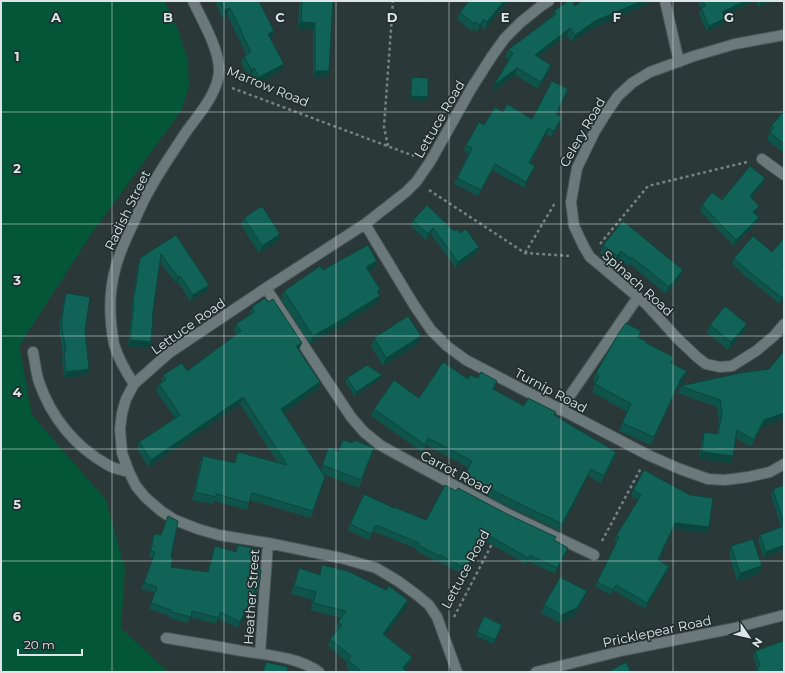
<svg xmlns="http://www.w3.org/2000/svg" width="785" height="673" viewBox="0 0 785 673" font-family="Montserrat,sans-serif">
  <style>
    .green { fill: #035638 }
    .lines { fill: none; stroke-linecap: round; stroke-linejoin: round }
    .minor-casing { stroke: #4c5657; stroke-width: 12 }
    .path { stroke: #788283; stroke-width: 2.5; stroke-dasharray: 3 3; stroke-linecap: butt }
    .minor { stroke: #6b797a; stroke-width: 10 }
    .wall { fill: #0f544b }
    .shaded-wall { fill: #0c453d }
    .building { fill: #116257; stroke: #0c453d }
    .grid { fill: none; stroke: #dde5e6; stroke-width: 1; stroke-opacity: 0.55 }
    .labels { text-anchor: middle; stroke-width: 3.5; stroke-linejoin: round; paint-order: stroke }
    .street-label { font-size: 13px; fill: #dde5e6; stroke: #212e2e }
    .grid-label { font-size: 13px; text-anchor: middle; font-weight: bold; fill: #dde5e6; stroke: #212e2e; stroke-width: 3.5; stroke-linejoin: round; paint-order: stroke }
  </style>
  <rect width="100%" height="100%" fill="#2b3838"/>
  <path class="green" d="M 1,1 L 164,1 L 178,30 L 188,61 L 189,86 L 181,111 L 92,233 L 19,346 L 32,415 L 106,500 L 125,569 L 121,628 L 168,672 L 1,672 Z"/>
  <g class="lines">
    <g class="minor-casing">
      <path id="minor" d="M 665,1 L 679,62
        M 784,35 L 735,44 L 694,56 L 650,72 L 632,83 L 618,96 L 608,110 L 595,131 L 577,168 L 571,202 L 574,226 L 584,247 L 590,257 L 646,304 L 678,339 L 697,357 L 706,364 L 720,367 L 732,366 L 756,351 L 774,336 L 784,324
        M 762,159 L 784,175
        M 365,224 L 414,305 L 431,330 L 447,346 L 466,360 L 648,455 L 680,469 L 708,479 L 725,480 L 748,477 L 770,472 L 784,464
        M 266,288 L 351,417 L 364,432 L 380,445 L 396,454 L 508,514 L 594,555
        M 33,352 C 35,362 36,373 39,382 C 51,417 75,447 108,465 C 114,469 122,470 129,472
        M 134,384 C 126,372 118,358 114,344 C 109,318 109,290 116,266 C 120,251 127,237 133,224 C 138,213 143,201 149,191 C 160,170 174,151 186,132 C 199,114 220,91 219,68 C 218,47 202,20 193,1
        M 560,410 L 638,297
        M 166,638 C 191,642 217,646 242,651 C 267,655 298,657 319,672
        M 260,653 L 268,543
        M 457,672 L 437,617 L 429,605 L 417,595 L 398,581 L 376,568 L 341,558 L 268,543 L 219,535 L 198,529 L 175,520 L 161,511 L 145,497 L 136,486 L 129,472 L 122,453 L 120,429 L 122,413 L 126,399 L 134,384 L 169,353 L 266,288 L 365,224 L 406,192 L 416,182 L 430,162 L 471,89 L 492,56 L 505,38 L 521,22 L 541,6 L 549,1
        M 536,672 L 625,650 L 735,628 L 784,615"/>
    </g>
    <path class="path" d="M 232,88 L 414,156
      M 388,146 L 384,127 L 393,1
      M 429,190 L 525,253 L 571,256
      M 600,244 L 648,186 L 747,162
      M 525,253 L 555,203
      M 602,541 L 641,468
      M 454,617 L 493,542"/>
    <use href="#minor" class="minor"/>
  </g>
  <path class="wall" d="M 215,1 L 259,1 L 274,31 L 271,39 L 281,71 L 256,85 L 251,76 L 249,77 L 241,63 L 244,56 L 246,54 L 227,15 L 222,18 Z
    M 301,1 L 333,1 L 327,78 L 313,78 L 313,29 L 298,29 L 299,7 Z
    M 426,1 L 431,1 L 430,3 Z
    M 469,1 L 508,1 L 485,30 L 481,27 L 477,32 L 473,29 L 471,31 L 457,19 L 460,12 Z
    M 582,1 L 647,1 L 646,5 L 593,28 L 572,42 L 567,35 L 539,57 L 551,65 L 549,72 L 538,89 L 515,75 L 492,92 L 494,85 L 509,60 L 505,58 L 508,50 L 552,16 L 554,11 L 575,6 Z
    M 698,1 L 755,1 L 724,16 L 726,18 L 723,24 L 707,31 L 699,14 L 701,8 Z
    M 756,1 L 772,1 L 759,7 Z
    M 412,77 L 426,101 L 410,100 L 411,81 Z
    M 568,89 L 566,95 L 557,114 L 562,117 L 560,124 L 551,137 L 546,134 L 530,164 L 532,173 L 524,188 L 492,170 L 478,196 L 454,184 L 469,154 L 464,151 L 466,145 L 484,125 L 503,112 L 532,119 Z
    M 784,111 L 784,153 L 767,140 L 769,134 L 769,133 L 771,126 Z
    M 765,178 L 763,184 L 751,198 L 757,212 L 755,213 L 759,217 L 757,223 L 734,246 L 700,211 L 702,205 L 722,200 Z
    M 244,218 L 280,234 L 277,242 L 259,253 L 241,225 Z
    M 413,220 L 454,231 L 460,233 L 477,253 L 456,268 L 431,234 L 426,240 L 411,226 Z
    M 623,221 L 680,278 L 666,294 L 630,264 L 628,266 L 619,258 L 614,264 L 600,253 L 603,245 Z
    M 176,235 L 207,291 L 190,301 L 178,282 L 176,283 L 160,262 L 152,318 L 149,348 L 128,346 L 132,309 L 131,309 L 138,264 L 140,258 Z
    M 784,238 L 784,299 L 780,304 L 746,277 L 732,264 L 734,258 L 772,252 Z
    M 374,269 L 369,272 L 380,289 L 378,294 L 377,303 L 348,321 L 347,323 L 310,344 L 281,299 L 284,291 L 323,270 Z
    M 66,293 L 85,331 L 89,369 L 87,375 L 64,378 L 62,357 L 63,354 L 60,333 L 60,322 L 64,299 Z
    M 268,302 L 302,343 L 298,350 L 320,382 L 318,389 L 284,413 L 321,470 L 329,447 L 338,451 L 352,443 L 374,448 L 359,488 L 323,474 L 325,477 L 311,518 L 250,500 L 247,510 L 214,501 L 213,504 L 192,500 L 200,463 L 203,456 L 234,463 L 238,452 L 278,463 L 240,404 L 149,467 L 137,449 L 139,442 L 175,418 L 156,391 L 159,384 L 161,383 L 163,375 L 187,371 L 236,335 L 234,331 L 236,324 L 249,315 L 249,314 L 252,307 Z
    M 747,324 L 744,331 L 728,350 L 707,333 L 710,325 Z
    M 638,337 L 646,343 L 674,357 L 672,363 L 684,379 L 679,385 L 651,445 L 619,431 L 627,412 L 592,392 L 595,383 L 593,381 L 596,373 Z
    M 374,338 L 418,344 L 383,366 L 371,346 Z
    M 740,373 L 761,428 L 751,447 L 736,438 L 731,463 L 699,459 L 702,439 L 704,432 L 717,434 L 719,420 L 717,407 L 678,393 L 680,386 Z
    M 382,375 L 380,379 L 355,396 L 345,382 L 347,378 Z
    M 494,390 L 524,406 L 556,412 L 555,416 L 616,452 L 614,459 L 601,483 L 588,476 L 560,531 L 511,508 L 478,491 L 463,480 L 466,473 L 469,468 L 426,445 L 422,452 L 371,416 L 374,409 L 419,398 Z
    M 784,485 L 784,550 L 764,558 L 758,541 L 760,535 L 781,527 L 771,495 L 773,489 Z
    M 633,490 L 709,527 L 707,533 L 673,529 L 659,560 L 669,566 L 667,572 L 645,609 L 613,590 L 611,595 L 595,587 L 597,582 L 617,543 L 614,541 L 616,536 L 638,500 L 631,496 Z
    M 394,508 L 426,520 L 555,540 L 568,548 L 566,553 L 555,574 L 528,561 L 526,564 L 483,540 L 464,575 L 438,561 L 437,562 L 416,551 L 417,549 L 373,531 L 369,540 L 348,530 L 350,524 Z
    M 154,534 L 171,557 L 171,567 L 207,572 L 215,546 L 236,552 L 238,545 L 256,569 L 259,587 L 257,593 L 255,593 L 238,628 L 218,619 L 216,624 L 190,617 L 188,623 L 169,618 L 169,616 L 149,609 L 155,593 L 141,589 L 153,558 L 149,557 L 152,540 Z
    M 731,546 L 762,566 L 759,574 L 737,581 L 729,554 Z
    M 322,565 L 406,607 L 385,635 L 412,657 L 409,665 L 405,670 L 407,672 L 351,672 L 346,667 L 347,662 L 328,646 L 330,639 L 337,630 L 335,629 L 338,622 L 341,618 L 310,610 L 313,600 L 291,594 L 299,568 L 319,574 Z
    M 584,599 L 574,616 L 559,623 L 541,613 L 544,605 Z
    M 501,628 L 493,644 L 476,636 L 477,632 Z
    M 755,651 L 784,672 L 755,672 L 757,668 L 753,656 Z"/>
  <path class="shaded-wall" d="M 504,1 L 508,1 L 485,30 L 487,22 Z
    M 642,1 L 647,1 L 646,5 L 593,28 L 572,42 L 575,35 L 595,21 Z
    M 745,1 L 755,1 L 720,18 L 722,12 Z
    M 762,1 L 772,1 L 759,7 Z
    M 230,8 L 227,15 L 222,18 L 224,10 Z
    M 726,18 L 723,24 L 707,31 L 709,26 Z
    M 484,19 L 481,27 L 477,32 L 480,25 Z
    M 301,22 L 315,23 L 313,29 L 298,29 Z
    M 570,28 L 567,35 L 532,62 L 535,55 Z
    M 274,31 L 271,39 L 268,34 Z
    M 284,64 L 281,71 L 256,85 L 259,77 Z
    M 551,65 L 549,72 L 538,89 L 541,82 Z
    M 254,68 L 251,76 L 249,77 L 251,70 Z
    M 517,68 L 515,75 L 492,92 L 494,85 Z
    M 315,71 L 329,71 L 327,78 L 313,78 Z
    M 568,89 L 566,95 L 554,120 L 556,114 Z
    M 411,96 L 428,97 L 426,101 L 410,100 Z
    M 562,117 L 560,124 L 551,137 L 554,131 Z
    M 548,128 L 546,134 L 526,169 L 529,163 Z
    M 535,166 L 532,173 L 524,188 L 526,182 Z
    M 765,178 L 763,184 L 748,202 L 750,196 Z
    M 759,206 L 757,212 L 751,217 L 753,212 Z
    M 759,217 L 757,223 L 734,246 L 736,240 Z
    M 433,228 L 431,234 L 426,240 L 428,234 Z
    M 280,234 L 277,242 L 259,253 L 262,246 Z
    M 479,247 L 477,253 L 456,268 L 458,262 Z
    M 621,251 L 619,258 L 614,264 L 617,256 Z
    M 377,261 L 374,269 L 364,275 L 366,267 Z
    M 683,270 L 680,278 L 666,294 L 669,287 Z
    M 180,276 L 178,282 L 176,283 L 178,277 Z
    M 209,285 L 207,291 L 190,301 L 193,295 Z
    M 380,289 L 377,297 L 380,296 L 377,303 L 348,321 L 347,323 L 310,344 L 313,336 Z
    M 784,295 L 784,299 L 780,304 L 782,298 Z
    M 133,303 L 134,303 L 132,309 L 131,309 Z
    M 747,324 L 744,331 L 728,350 L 731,342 Z
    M 421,336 L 418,344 L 383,366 L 386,358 Z
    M 130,340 L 151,342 L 149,348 L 128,346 Z
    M 302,343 L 299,350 L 293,353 L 296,346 Z
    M 89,369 L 87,375 L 64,378 L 66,372 Z
    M 687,371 L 684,379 L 679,385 L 651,445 L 679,381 Z
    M 382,375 L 380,379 L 355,396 L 356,392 Z
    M 320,382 L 318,389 L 279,416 L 281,409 Z
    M 243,397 L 240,404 L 149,467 L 151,460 Z
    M 784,413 L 784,419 L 761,428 L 751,447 L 754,440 L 764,420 Z
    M 616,452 L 614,459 L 601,483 L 604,476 Z
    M 702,452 L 733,456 L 731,463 L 699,459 Z
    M 591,469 L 588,476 L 560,531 L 562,524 Z
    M 675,523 L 709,527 L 707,533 L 673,529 L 656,565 L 658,560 Z
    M 486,534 L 483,540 L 464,575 L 466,569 Z
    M 784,545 L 784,550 L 764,558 L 766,552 Z
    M 568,548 L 566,553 L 555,574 L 557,568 Z
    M 669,566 L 667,572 L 645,609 L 647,603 Z
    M 762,566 L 759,574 L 737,581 L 740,573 Z
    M 257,587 L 255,593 L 238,628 L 240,622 Z
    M 587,591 L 584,599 L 574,616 L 559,623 L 561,615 Z
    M 408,600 L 406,607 L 381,641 L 383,634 Z
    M 412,657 L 409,665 L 403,672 L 403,668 Z"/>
  <path class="building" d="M 221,1 L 259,1 L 274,31 L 268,34 L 284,64 L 259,77 L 254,68 L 251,70 L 244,56 L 251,52 L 230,8 L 224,10 Z
    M 302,1 L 333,1 L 329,71 L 315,71 L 315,23 L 301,22 Z
    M 469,1 L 504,1 L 487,22 L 484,19 L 480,25 L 475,22 L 474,24 L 460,12 Z
    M 568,1 L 572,1 L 575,6 L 582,1 L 642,1 L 595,21 L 575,35 L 570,28 L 535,55 L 551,65 L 541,82 L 517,68 L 494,85 L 513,53 L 508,50 L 556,14 L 554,11 Z
    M 703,1 L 745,1 L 722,12 L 726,18 L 709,26 L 701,8 L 705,6 Z
    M 412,77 L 428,78 L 428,97 L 411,96 Z
    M 552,81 L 568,89 L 556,114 L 562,117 L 554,131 L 548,128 L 529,163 L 535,166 L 526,182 L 495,164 L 481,190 L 457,178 L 472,148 L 466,145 L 479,122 L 484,125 L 495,107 L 503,112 L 507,104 L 532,119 Z
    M 784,111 L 784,144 L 770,132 L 774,128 L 771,126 Z
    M 750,166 L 765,178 L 750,196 L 759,206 L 753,212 L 759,217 L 736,240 L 702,205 L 712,192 L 722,200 Z
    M 427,205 L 454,231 L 457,229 L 460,233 L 466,229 L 479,247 L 458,262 L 433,228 L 428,234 L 413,220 Z
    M 262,206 L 280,234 L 262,246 L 244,218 Z
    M 623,221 L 683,270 L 669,287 L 632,257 L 631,259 L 621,251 L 617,256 L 603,245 Z
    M 176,235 L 209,285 L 193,295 L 180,276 L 178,277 L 161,254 L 152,318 L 153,318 L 151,342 L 130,340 L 134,303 L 133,303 L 140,258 Z
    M 753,236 L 772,252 L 784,238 L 784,264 L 782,266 L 784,268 L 784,295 L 782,298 L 748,271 L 734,258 Z
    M 368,245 L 377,261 L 366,267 L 380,289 L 377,292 L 380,296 L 350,314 L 350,315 L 313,336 L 284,291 L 320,266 L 323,270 Z
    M 66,293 L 90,297 L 85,331 L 89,369 L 66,372 L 64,351 L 66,351 L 62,328 L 62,317 Z
    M 265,298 L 268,302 L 273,299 L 302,343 L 296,346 L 320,382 L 281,409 L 325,477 L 313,511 L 252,493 L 249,503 L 216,494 L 216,497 L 195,492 L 203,456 L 235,463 L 238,452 L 287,465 L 243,397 L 151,460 L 139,442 L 180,415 L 159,384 L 166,380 L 163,375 L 182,363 L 187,371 L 241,331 L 236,324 L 254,312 L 252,307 Z
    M 725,306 L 747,324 L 731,342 L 710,325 Z
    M 408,316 L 421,336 L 386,358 L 374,338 Z
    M 626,323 L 641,331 L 638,337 L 647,342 L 646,343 L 674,357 L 671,363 L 687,371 L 679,381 L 680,381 L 654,437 L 622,423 L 631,404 L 595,384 L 599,376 L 596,373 L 618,334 Z
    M 784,351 L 784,413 L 764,420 L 754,440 L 737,430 L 733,456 L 702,452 L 704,432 L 718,434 L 722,413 L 720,400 L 680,386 L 740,373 L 769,369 Z
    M 443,362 L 468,379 L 470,375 L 478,378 L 481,372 L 497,381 L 493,389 L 524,406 L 528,398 L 556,412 L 554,415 L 616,452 L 604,476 L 591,469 L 562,524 L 514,501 L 481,484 L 466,473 L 472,461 L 428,438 L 425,445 L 374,409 L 394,380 L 419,398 Z
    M 367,365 L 382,375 L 356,392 L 347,378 Z
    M 343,440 L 352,443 L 354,440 L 374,448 L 361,480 L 322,465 L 329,447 L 338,451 Z
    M 644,470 L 690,495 L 713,498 L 709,527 L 675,523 L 658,560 L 669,566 L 647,603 L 616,585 L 613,590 L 597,582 L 619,537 L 616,536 L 641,495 L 633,490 Z
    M 445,485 L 456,491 L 458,488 L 507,514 L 556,537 L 554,540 L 568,548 L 557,568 L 530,555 L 528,558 L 486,534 L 466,569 L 440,555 L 439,556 L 418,545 L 419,543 L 376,525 L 371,534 L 350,524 L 364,494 L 394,508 L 394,507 L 426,520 Z
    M 784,485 L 784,525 L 773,489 Z
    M 168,516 L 178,521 L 171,557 L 173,558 L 171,567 L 208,572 L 215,546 L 236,552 L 238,545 L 261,550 L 256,569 L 261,570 L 259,587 L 257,587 L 240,622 L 220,612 L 219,618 L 192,611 L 191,617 L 171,612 L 171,610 L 151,603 L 157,587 L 144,583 L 155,552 L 151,551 L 154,534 L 161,535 Z
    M 784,526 L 784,545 L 766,552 L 760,535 Z
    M 753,539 L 762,566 L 740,573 L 731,546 Z
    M 322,565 L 348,571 L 386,590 L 389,586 L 408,600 L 383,634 L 412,657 L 403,668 L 407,672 L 362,672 L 348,660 L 351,656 L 330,639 L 342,625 L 338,622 L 346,611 L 313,603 L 316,592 L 294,586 L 299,568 L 320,575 Z
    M 560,577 L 587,591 L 577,608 L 561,615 L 544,605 Z
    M 484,616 L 502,625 L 495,640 L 477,632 Z
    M 783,641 L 784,643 L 784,672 L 759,672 L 757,667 L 760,666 L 755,651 Z
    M 266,662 L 288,667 L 287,672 L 263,672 Z
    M 626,662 L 631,672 L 608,672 Z"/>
  <path class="grid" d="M 112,1 L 112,672M 224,1 L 224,672M 336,1 L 336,672M 449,1 L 449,672M 561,1 L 561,672M 673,1 L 673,672M 1,112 L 784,112M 1,224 L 784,224M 1,336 L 784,336M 1,449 L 784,449M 1,561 L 784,561"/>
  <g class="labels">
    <g class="street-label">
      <text transform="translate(268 86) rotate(22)" y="5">Marrow Road</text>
      <text transform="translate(439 119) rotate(-60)" y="5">Lettuce Road</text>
      <text transform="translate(582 132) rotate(-60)" y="5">Celery Road</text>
      <text transform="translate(127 210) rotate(-64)" y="5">Radish Street</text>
      <text transform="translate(638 283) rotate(42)" y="5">Spinach Road</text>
      <text transform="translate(188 326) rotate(-35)" y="5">Lettuce Road</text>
      <text transform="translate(551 390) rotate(28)" y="5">Turnip Road</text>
      <text transform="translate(456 472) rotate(28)" y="5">Carrot Road</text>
      <text transform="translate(465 569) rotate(-62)" y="5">Lettuce Road</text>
      <text transform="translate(251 597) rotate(-86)" y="5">Heather Street</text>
      <text transform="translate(657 631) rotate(-12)" y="5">Pricklepear Road</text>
    </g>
  </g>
  <g class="grid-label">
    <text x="56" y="22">A</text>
    <text x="168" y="22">B</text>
    <text x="280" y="22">C</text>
    <text x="392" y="22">D</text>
    <text x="505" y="22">E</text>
    <text x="617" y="22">F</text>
    <text x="729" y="22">G</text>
    <text x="17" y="61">1</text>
    <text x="17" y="173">2</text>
    <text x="17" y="285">3</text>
    <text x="17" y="397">4</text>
    <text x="17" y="509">5</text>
    <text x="17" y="621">6</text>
  </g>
  <rect width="785" height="673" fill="none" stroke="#dde5e6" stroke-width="4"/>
  <g transform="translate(749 637) rotate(124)" stroke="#212e2e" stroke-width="3" paint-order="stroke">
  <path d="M0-3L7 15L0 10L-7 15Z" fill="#dde5e6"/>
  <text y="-6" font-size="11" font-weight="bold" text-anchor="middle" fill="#dde5e6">N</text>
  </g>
  <path d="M18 649v6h64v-6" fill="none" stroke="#dde5e6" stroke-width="2"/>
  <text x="24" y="649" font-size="12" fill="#dde5e6" stroke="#212e2e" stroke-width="3" paint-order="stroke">20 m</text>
</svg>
